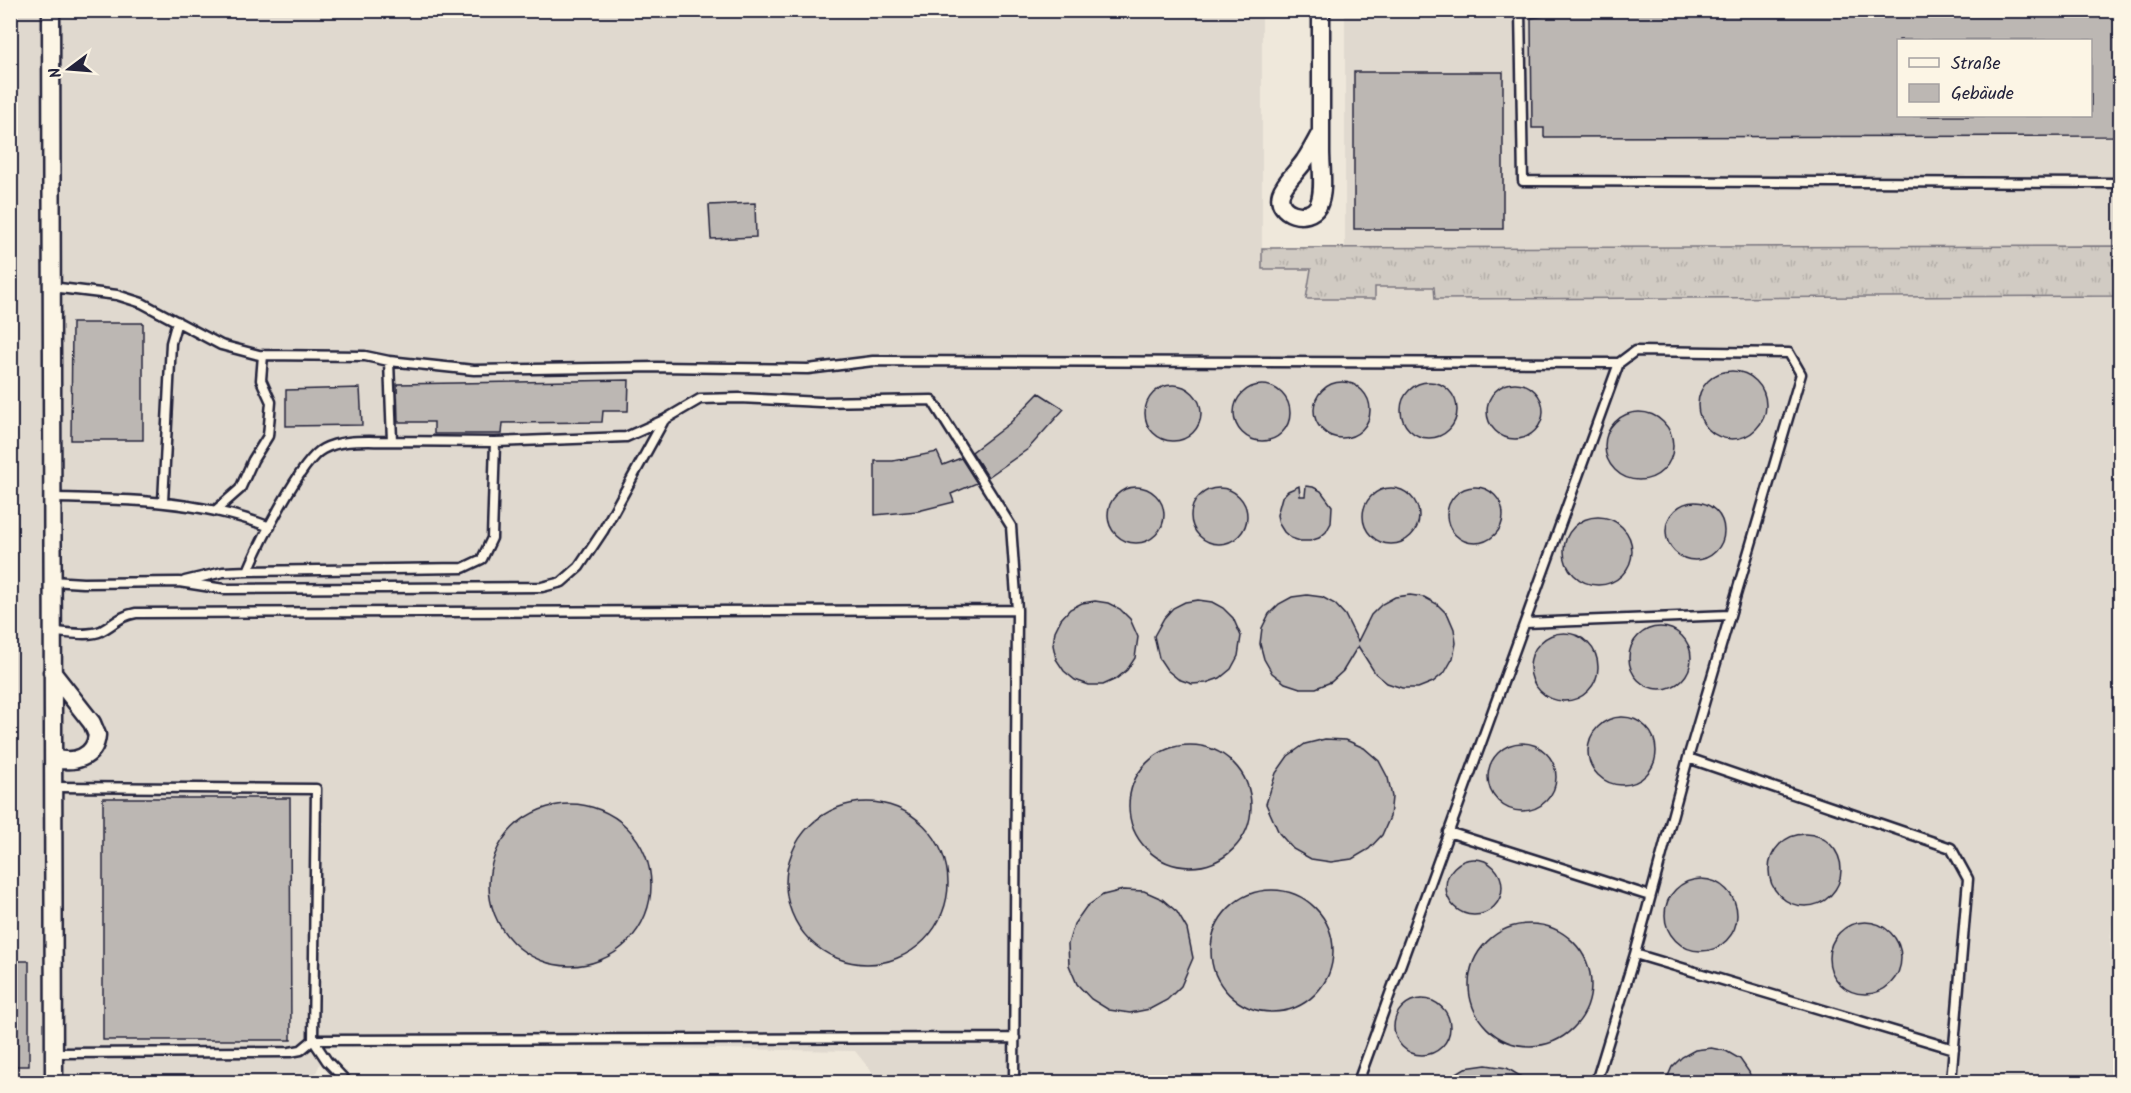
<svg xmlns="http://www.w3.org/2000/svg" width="2131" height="1093" viewBox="0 0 2131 1093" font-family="Kalam,sans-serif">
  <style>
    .built { fill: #e0d9cf; fill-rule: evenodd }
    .grass { fill: url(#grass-tufts); stroke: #7a767f; stroke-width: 1.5 }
    .building { fill: #bcb7b3; stroke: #22223b; stroke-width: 1.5; fill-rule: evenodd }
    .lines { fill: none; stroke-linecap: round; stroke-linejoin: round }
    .service-casing { stroke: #22223b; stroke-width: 13 }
    .minor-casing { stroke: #22223b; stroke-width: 21 }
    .service { stroke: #fcf5e5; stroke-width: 8 }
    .minor { stroke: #fcf5e5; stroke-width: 16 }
  </style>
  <defs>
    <pattern id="grass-tufts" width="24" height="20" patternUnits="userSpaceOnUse" patternTransform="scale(1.5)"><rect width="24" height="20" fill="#d1cbc3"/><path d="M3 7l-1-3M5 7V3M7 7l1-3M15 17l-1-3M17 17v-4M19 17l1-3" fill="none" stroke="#b3aea8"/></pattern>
  </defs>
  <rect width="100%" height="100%" fill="#efe8db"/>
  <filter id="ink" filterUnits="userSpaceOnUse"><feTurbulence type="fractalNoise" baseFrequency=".0167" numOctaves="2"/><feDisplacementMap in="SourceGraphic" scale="12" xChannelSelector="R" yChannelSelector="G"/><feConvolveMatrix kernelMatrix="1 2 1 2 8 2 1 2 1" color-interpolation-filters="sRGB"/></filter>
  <g filter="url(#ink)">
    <path class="built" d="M 10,11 L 1262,11 L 1262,269 L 1311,269 L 1306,298 L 1374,299 L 1375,287 L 1435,287 L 1435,299 L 2120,296 L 2120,838 L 2110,943 L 2120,996 L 2120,1082 L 880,1082 L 855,1051 L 329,1043 L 312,1082 L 11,1082 Z
      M 1345,11 L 2120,11 L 2120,246 L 1345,247 ZM 1898,40 L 2090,40 L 2090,116 L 1898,116 Z"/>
    <path class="grass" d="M 2120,246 L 2120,296 L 1435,299 L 1434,287 L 1375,287 L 1375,299 L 1306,299 L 1311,269 L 1262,269 L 1262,248 Z"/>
    <path class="building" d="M 1543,10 L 2121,10 L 2121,136 L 1544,137 L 1544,128 L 1532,128 L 1531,18 L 1543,16 ZM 1899,40 L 2091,40 L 2091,116 L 1899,116 Z
      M 1354,72 L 1503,72 L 1503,229 L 1354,229 Z
      M 755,203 L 756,237 L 711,239 L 709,205 Z
      M 72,323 L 143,323 L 143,440 L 71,440 Z
      M1698 405a34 34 0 1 1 68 0a34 34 0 1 1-68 0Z
      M 629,380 L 628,411 L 603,411 L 602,422 L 503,423 L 502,434 L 434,434 L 434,422 L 398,422 L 397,384 Z
      M1401 410a28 28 0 1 1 56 0a28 28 0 1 1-56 0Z
      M1314 410a28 28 0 1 1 56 0a28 28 0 1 1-56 0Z
      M1487 411a28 28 0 1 1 56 0a28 28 0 1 1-56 0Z
      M1234 413a28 28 0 1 1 56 0a28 28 0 1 1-56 0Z
      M1145 413a28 28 0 1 1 56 0a28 28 0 1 1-56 0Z
      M 360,388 L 362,425 L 286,426 L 286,390 Z
      M 1039,393 L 1064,409 L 1028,449 L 988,477 L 972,452 L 1010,423 Z
      M1605 446a34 34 0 1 1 68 0a34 34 0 1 1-68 0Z
      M 937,452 L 943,465 L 961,458 L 977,483 L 951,494 L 954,502 L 918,511 L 875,515 L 875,461 L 893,461 Z
      M 1299,486 L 1300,496 L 1305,496 L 1306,486 L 1313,487 L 1321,491 L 1332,506 L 1331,523 L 1326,532 L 1319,538 L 1310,541 L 1300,541 L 1291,538 L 1284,532 L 1279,524 L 1277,515 L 1282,497 L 1288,491 Z
      M1108 515a28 28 0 1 1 56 0a28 28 0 1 1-56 0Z
      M1447 515a28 28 0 1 1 56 0a28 28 0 1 1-56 0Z
      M1363 516a28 28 0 1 1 56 0a28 28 0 1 1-56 0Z
      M1191 516a28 28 0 1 1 56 0a28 28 0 1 1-56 0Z
      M1666 531a29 29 0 1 1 58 0a29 29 0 1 1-58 0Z
      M1564 551a34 34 0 1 1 68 0a34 34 0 1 1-68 0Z
      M 1307,595 L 1322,597 L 1335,604 L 1345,615 L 1358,641 L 1371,615 L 1382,604 L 1395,597 L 1410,595 L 1424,597 L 1437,604 L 1448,615 L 1454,629 L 1456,643 L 1453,658 L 1445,672 L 1433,682 L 1418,688 L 1402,688 L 1387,683 L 1375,673 L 1358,646 L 1343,671 L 1331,682 L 1316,688 L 1300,688 L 1285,683 L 1272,673 L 1264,659 L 1260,644 L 1262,628 L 1269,614 L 1279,604 L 1292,597 Z
      M 1198,600 L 1212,602 L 1223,608 L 1233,618 L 1241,636 L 1238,656 L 1231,669 L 1220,678 L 1206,683 L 1192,684 L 1178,679 L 1167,670 L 1159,658 L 1154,636 L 1164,618 L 1173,608 L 1185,602 Z
      M 1095,601 L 1108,603 L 1120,609 L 1130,619 L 1138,637 L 1135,658 L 1127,670 L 1116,679 L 1103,685 L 1089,685 L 1075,680 L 1064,671 L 1056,659 L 1053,645 L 1055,631 L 1061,619 L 1070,609 L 1082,603 Z
      M1629 658a31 31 0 1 1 62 0a31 31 0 1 1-62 0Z
      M1530 667a34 34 0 1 1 68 0a34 34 0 1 1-68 0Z
      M1588 751a34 34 0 1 1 68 0a34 34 0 1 1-68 0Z
      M 1325,739 L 1346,740 L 1364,748 L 1379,761 L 1388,778 L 1392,797 L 1390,817 L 1382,835 L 1369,849 L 1352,859 L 1331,862 L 1311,859 L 1293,849 L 1279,833 L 1266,804 L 1276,773 L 1288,756 L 1305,744 Z
      M1488 777a34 34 0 1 1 68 0a34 34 0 1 1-68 0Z
      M1129 806a61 61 0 1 1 122 0a61 61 0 1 1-122 0Z
      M 103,798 L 290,798 L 291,1040 L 103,1040 Z
      M786 883a81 81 0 1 1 162 0a81 81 0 1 1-162 0Z
      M489 885a81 81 0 1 1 162 0a81 81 0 1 1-162 0Z
      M1769 870a36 36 0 1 1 72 0a36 36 0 1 1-72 0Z
      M1446 887a28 28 0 1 1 56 0a28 28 0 1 1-56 0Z
      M1665 915a36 36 0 1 1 72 0a36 36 0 1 1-72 0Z
      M1211 951a61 61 0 1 1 122 0a61 61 0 1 1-122 0Z
      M 1123,890 L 1144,891 L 1162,899 L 1177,912 L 1187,929 L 1193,958 L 1181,986 L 1167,1000 L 1150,1009 L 1130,1013 L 1109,1010 L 1091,999 L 1077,984 L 1069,965 L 1068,944 L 1074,924 L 1086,907 L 1103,895 Z
      M1829 958a36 36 0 1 1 72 0a36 36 0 1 1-72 0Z
      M1469 985a61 61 0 1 1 122 0a61 61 0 1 1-122 0Z
      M 13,961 L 29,961 L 29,1066 L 12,1066 Z
      M1394 1027a28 28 0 1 1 56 0a28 28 0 1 1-56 0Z
      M 1711,1048 L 1726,1051 L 1740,1059 L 1749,1072 L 1753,1083 L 1665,1083 L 1672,1067 L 1682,1057 L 1695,1050 Z
      M 1486,1065 L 1507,1068 L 1531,1083 L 1440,1083 L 1465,1068 Z"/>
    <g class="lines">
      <g class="service-casing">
        <path id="service" d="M 1520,10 L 1523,181 L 2120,183
          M 51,287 L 117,295 L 142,303 L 221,345 L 259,355 L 365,356 L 389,361 L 474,370 L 657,367 L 808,369 L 873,361 L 1619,363 L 1635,351 L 1789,353 L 1801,374 L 1688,758 L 1635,954 L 1596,1082
          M 495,442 L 626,437 L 664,420
          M 51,498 C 125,499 201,500 270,527
          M 163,502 L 171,343 L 177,321
          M 215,511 L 240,489 L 253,460 L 268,436 L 271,402 L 261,380 L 263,355
          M 248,571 C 259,545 301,460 323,449 C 344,438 370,442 392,441
          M 51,581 L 83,583 L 179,582 L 224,589 L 542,587 L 562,582 L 579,567 L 603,531 L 664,420 L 700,399 L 739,398 L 820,402 L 932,400 L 1011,526 L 1017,610 L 136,613 C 119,616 115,624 101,631 C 88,637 66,632 52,632
          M 185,581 L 223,572 L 248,571 L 463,568 L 482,559 L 492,538 L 495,442 L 392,441 L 389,361
          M 1525,623 L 1730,615
          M 1688,758 L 1951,848 L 1968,879 L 1951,1082
          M 54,787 L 316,789 L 313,1040 L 1015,1038
          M 1448,832 L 1650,896
          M 1635,954 L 1954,1049
          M 54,1053 L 290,1052 L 301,1050 L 313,1040 L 327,1061 L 347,1082
          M 1014,1082 L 1017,610
          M 1358,1082 L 1619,363"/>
      </g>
      <g class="minor-casing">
        <path id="minor" d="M 51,10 L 54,1082
          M 1321,10 C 1321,58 1321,105 1321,152 C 1321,168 1325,192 1318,206 C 1308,223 1275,214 1281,193 C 1285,181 1299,170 1305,160 C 1311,151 1316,141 1321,132
          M 52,672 L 92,723 L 97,735 C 95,758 73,764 54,758"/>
      </g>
      <use href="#service" class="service"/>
      <use href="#minor" class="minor"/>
    </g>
  </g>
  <rect width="2131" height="1093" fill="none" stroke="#fcf5e5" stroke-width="36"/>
  <rect x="18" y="18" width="2095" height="1057" fill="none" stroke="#22223b" stroke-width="2" filter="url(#ink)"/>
  <rect x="1897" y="39" width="195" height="78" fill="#fcf5e5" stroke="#a5a1a1" stroke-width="1.5"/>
  <rect x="1909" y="58" width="30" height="9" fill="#fcf5e5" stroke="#a5a1a1" stroke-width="1.5"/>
  <text x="1951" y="69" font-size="18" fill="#22223b">Straße</text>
  <rect x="1909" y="84" width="30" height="18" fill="#bcb7b3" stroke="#a5a1a1" stroke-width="1.5"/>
  <text x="1951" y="99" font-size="18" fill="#22223b">Gebäude</text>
  <g transform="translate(69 69) rotate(254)" stroke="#fcf5e5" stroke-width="4.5" paint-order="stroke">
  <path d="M0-4.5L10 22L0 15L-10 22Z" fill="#22223b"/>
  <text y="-9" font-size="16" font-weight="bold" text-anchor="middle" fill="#22223b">N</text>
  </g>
</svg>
